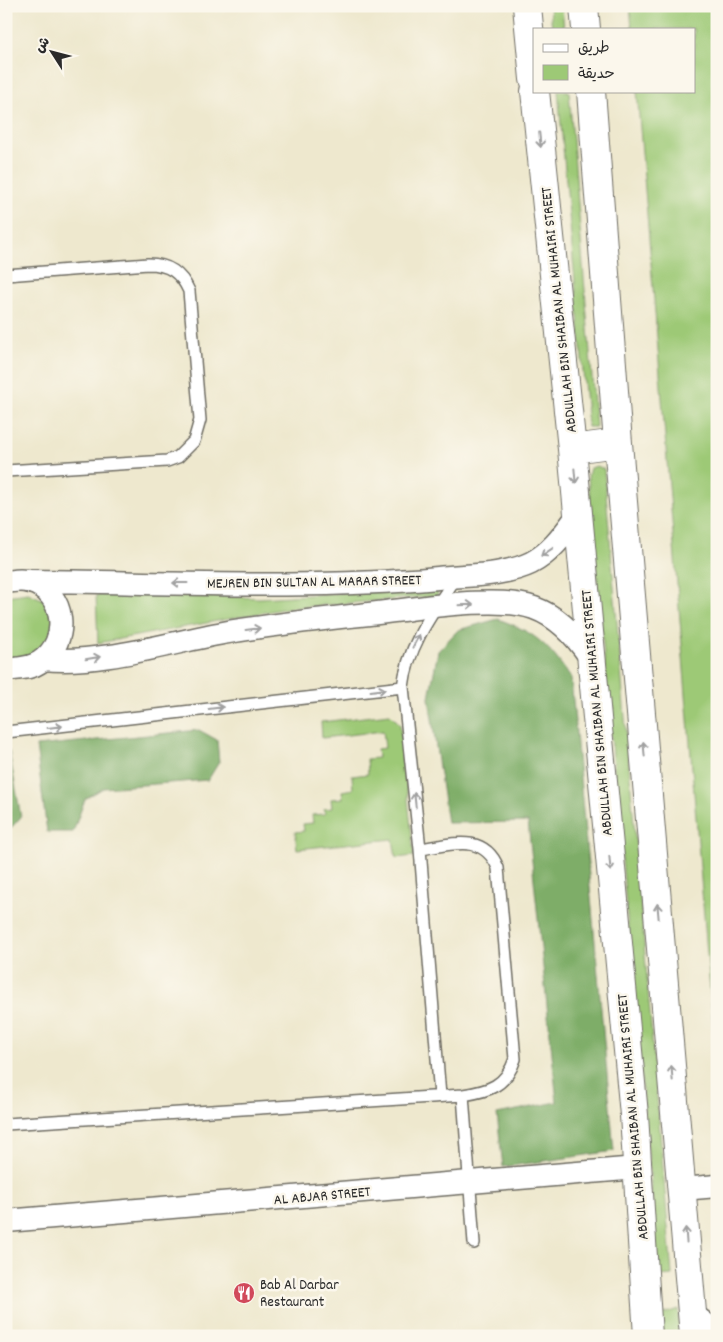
<svg xmlns="http://www.w3.org/2000/svg" width="723" height="1342" viewBox="0 0 723 1342" font-family="Dekko,'Playpen Sans Arabic',sans-serif">
  <style>
    .green { fill: #9dc976; stroke: #647a50 }
    .forest { fill: #7ead67; stroke: #546c49 }
    .lines { fill: none; stroke-linecap: round; stroke-linejoin: round }
    .service-casing { stroke: #6f6d64; stroke-width: 14 }
    .minor-casing { stroke: #6f6d64; stroke-width: 25 }
    .tertiary-casing { stroke: #6f6d64; stroke-width: 30 }
    .service { stroke: #fff; stroke-width: 11 }
    .minor { stroke: #fff; stroke-width: 22 }
    .tertiary { stroke: #fff; stroke-width: 28 }
    .oneway { stroke: #a0a0a0 }
    .labels { text-anchor: middle; stroke-width: 5; stroke-linejoin: round; paint-order: stroke }
    .street-label { font-size: 15px; fill: #2b2b2b; stroke: #fbf7ec }
    .poi-label { font-size: 15px; fill: #2b2b2b; stroke: #fbf7ec; text-anchor: start }
  </style>
  <rect width="100%" height="100%" fill="#fbf7ec"/>
  <filter id="ink" filterUnits="userSpaceOnUse"><feTurbulence type="fractalNoise" baseFrequency=".02" numOctaves="2"/><feDisplacementMap in="SourceGraphic" scale="10" xChannelSelector="R" yChannelSelector="G"/><feConvolveMatrix kernelMatrix="1 2 1 2 8 2 1 2 1" color-interpolation-filters="sRGB"/></filter>
  <filter id="wash" filterUnits="userSpaceOnUse"><feTurbulence type="fractalNoise" baseFrequency=".0096" numOctaves="4" result="noise"/><feDisplacementMap in="SourceGraphic" scale="20" xChannelSelector="R" yChannelSelector="G"/><feGaussianBlur stdDeviation="1.12" result="paint"/><feColorMatrix in="noise" values="0 0 0 0 0 0 0 0 0 0 0 0 0 0 0 0 0 1.4 0 .05"/><feComposite in="paint" operator="in"/></filter>
  <g filter="url(#wash)">
    <rect width="100%" height="100%" fill="#eee8ce"/>
    <path class="green" d="M 550,6 L 562,6 L 564,29 L 552,29 Z
      M 630,6 L 717,6 L 717,1076 L 637,91 L 694,91 L 694,29 L 632,29 Z
      M 558,91 L 569,91 L 596,427 L 588,427 Z
      M 597,466 L 604,469 L 672,1275 L 659,1276 L 588,476 L 590,468 Z
      M 436,587 L 438,596 L 288,608 L 98,643 L 96,595 L 191,595 L 259,598 Z
      M 28,593 L 51,603 L 61,620 L 37,656 L 6,658 L 6,596 Z
      M 390,714 L 400,724 L 414,856 L 396,858 L 393,839 L 297,849 L 295,832 L 304,831 L 303,824 L 313,823 L 312,815 L 325,814 L 324,809 L 332,808 L 331,799 L 343,798 L 342,791 L 353,789 L 352,776 L 368,774 L 367,759 L 378,758 L 377,749 L 385,748 L 383,731 L 322,738 L 321,722 Z
      M 678,1309 L 680,1336 L 661,1336 L 661,1315 Z"/>
    <path class="forest" d="M 498,619 C 537,633 548,645 571,678 L 614,1151 L 503,1167 L 497,1114 L 557,1102 L 528,822 L 447,823 L 429,698 L 438,651 L 458,630 Z
      M 199,730 L 217,740 L 219,762 L 208,780 L 103,788 L 85,799 L 73,832 L 47,832 L 36,746 Z
      M 6,751 L 9,751 L 21,817 L 6,833 Z"/>
  </g>
  <g filter="url(#ink)">
    <g class="lines">
      <g class="service-casing">
        <path id="service" d="M 6,275 L 148,264 C 169,264 181,273 189,291 L 200,420 L 194,441 L 178,457 L 167,461 L 6,471
          M 6,732 L 403,687
          M 463,1095 L 474,1243
          M 440,1096 L 420,849 L 403,687 C 408,644 434,611 457,576
          M 6,1124 L 463,1095 C 489,1091 506,1086 515,1059 L 498,868 C 484,832 450,845 420,849"/>
      </g>
      <g class="minor-casing">
        <path id="minor" d="M 28,581 C 164,582 302,590 438,578 C 467,575 504,576 531,563 C 552,552 564,534 578,515
          M 6,582 C 14,581 22,579 30,582 C 66,592 71,642 40,662 C 30,669 18,668 6,670
          M 44,659 C 99,665 168,643 223,633 C 285,622 348,617 410,609 C 442,605 505,597 534,608 C 559,617 576,636 590,657
          M 682,1189 L 717,1186
          M 6,1221 L 637,1168
          M 691,1313 L 717,1333"/>
      </g>
      <g class="tertiary-casing">
        <path id="tertiary" d="M 527,6 L 534,79
          M 584,6 L 586,29
          M 535,91 L 572,449 L 634,1115 L 648,1336
          M 591,91 L 618,443 L 694,1336
          M 572,449 L 618,443"/>
      </g>
      <use href="#service" class="service"/>
      <use href="#minor" class="minor"/>
      <use href="#tertiary" class="tertiary"/>
    </g>
    <defs><path id="oneway-shaft" d="M-6 0H5M1.5-3L5.5 0L1.5 3" fill="none" stroke-width="1.6" stroke-linecap="round" stroke-linejoin="round" transform="scale(1.25)"/></defs>
    <g class="oneway">
      <use href="#oneway-shaft" transform="translate(540 140) rotate(84)"/>
      <use href="#oneway-shaft" transform="translate(575 476) rotate(85)"/>
      <use href="#oneway-shaft" transform="translate(547 552) rotate(146)"/>
      <use href="#oneway-shaft" transform="translate(180 583) rotate(-180)"/>
      <use href="#oneway-shaft" transform="translate(466 605) rotate(-2)"/>
      <use href="#oneway-shaft" transform="translate(253 629) rotate(-7)"/>
      <use href="#oneway-shaft" transform="translate(416 641) rotate(-62)"/>
      <use href="#oneway-shaft" transform="translate(93 658) rotate(-10)"/>
      <use href="#oneway-shaft" transform="translate(378 690) rotate(-7)"/>
      <use href="#oneway-shaft" transform="translate(216 708) rotate(-7)"/>
      <use href="#oneway-shaft" transform="translate(55 727) rotate(-7)"/>
      <use href="#oneway-shaft" transform="translate(644 749) rotate(-95)"/>
      <use href="#oneway-shaft" transform="translate(415 800) rotate(-96)"/>
      <use href="#oneway-shaft" transform="translate(610 864) rotate(85)"/>
      <use href="#oneway-shaft" transform="translate(658 911) rotate(-95)"/>
      <use href="#oneway-shaft" transform="translate(672 1073) rotate(-95)"/>
      <use href="#oneway-shaft" transform="translate(686 1235) rotate(-94)"/>
    </g>
  </g>
  <defs>
    <g id="restaurant-disc" transform="scale(1.125)"><circle r="9.5" fill="#d1495b" stroke="#fbf7ec"/><path d="M-5-6h1v4h1v-4h1v4h1v-4h1v5L-1.5 .5V6h-2V.5L-5-1ZM5-6V6H3V1.5H1.5Q1.5-4 5-6Z" fill="#fff"/></g>
  </defs>
  <g fill-rule="evenodd">
    <use href="#restaurant-disc" x="244" y="1293"/>
  </g>
  <g class="labels">
    <g class="street-label">
      <text transform="translate(558 310) rotate(-96)" y="5">ABDULLAH BIN SHAIBAN AL MUHAIRI STREET</text>
      <text transform="translate(314 581) rotate(-1)" y="5">MEJREN BIN SULTAN AL MARAR STREET</text>
      <text transform="translate(596 713) rotate(-95)" y="5">ABDULLAH BIN SHAIBAN AL MUHAIRI STREET</text>
      <text transform="translate(632 1117) rotate(-95)" y="5">ABDULLAH BIN SHAIBAN AL MUHAIRI STREET</text>
      <text transform="translate(322 1195) rotate(-5)" y="5">AL ABJAR STREET</text>
    </g>
    <g class="poi-label">
      <text x="260" y="1289">Bab Al Darbar<tspan x="260" dy="17">Restaurant</tspan></text>
    </g>
  </g>
  <rect width="723" height="1342" fill="none" stroke="#fbf7ec" stroke-width="25"/>
  <rect x="533" y="28" width="162" height="65" fill="#fbf7ec" stroke="#a8a59f"/>
  <rect x="543" y="44" width="25" height="8" fill="#ffffff" stroke="#a8a59f"/>
  <text x="578" y="52" font-size="15" fill="#2b2b2b">طريق</text>
  <rect x="543" y="65" width="25" height="15" fill="#9dc976" stroke="#a8a59f"/>
  <text x="578" y="78" font-size="15" fill="#2b2b2b">حديقة</text>
  <g transform="translate(52 52) rotate(306)" stroke="#fbf7ec" stroke-width="4" paint-order="stroke">
  <path d="M0-4L9 19L0 12L-9 19Z" fill="#2b2b2b"/>
  <text y="-8" font-size="14" font-weight="bold" text-anchor="middle" fill="#2b2b2b">ش</text>
  </g>
</svg>
